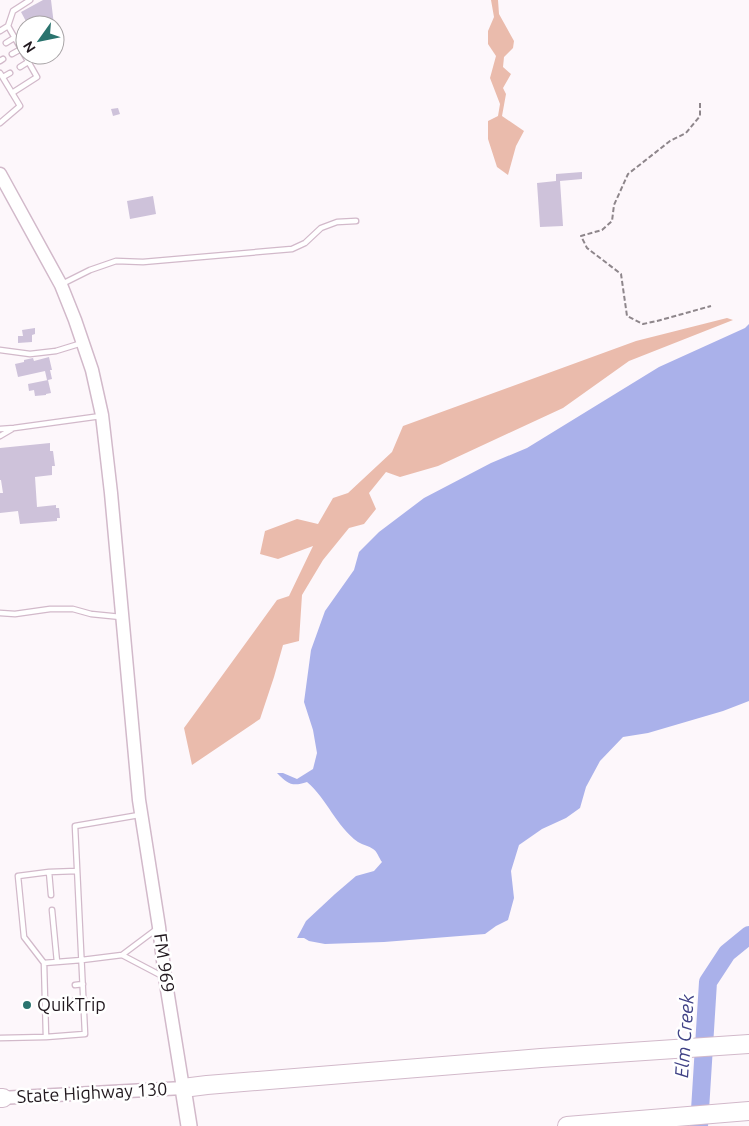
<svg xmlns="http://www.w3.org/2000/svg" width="749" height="1126" viewBox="0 0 749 1126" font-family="Ubuntu,sans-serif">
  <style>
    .green { fill: #eabbac }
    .water { fill: #aab1ea }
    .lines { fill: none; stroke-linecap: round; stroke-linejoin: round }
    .river { stroke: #aab1ea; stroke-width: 18 }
    .building { fill: #cec2da }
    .lane-casing { stroke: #d2b9ca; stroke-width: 7 }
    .secondary-casing { stroke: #d2b9ca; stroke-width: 15 }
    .primary-casing { stroke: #d2b9ca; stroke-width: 18 }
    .highway-casing { stroke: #d2b9ca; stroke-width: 20 }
    .path { stroke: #8e868b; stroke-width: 2; stroke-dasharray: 5 2.5; stroke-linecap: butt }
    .lane { stroke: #fff; stroke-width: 4.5 }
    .secondary { stroke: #fff; stroke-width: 12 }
    .primary { stroke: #fff; stroke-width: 15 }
    .highway { stroke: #fff; stroke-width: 18 }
    .poi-dot { fill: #2a736e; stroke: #fff; stroke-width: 2 }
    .labels { text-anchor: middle; stroke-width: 5; stroke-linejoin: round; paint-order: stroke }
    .street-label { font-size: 18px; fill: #22191f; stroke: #fff }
    .poi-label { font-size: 18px; fill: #22191f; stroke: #fff; text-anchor: start }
    .water-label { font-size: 19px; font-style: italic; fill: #404286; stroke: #fff }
  </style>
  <rect width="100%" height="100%" fill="#fdf7fb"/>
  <path class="green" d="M 491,0 L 498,0 L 499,14 L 514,41 L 513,48 L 504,57 L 503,67 L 511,74 L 503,88 L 506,94 L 502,116 L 524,131 L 516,146 L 508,175 L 497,167 L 488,139 L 488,121 L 498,116 L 500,104 L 490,78 L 496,56 L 488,44 L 488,31 L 494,17 Z
    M 727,318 L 733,320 L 629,361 L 563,408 L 438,466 L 400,477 L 386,472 L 369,493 L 376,509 L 364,524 L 349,528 L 323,560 L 302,595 L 299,641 L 283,645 L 274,677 L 260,719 L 192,765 L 184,728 L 277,600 L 289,596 L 313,546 L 278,559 L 260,554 L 265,531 L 297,519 L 318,524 L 333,498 L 348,493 L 392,452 L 403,426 L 636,341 Z"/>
  <path class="water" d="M 749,324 L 749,701 L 723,711 L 648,733 L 623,737 L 600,761 L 586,787 L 580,808 L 566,818 L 542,829 L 519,845 L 511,871 L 514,898 L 508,920 L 496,926 L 485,934 L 384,942 L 325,944 L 309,941 L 304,938 L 297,938 L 306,921 L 335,894 L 356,876 L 374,871 L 382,862 C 379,858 377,851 373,849 C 369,846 363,845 358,842 C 336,826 327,799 307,782 C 292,787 288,784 277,773 L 283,773 L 297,779 L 313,769 L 317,753 L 313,730 L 304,702 L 311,650 L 325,611 L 354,570 L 359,552 L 379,532 L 424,498 L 491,463 L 527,448 L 659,367 L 745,328 Z"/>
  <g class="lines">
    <path class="river" d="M 699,1126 L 708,982 L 727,953 L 749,935"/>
  </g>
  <path class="building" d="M 43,0 L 51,0 L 54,25 L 28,25 L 21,12 Z
    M 55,40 L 56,40 L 59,55 L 48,61 L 45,55 L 55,55 Z
    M 118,108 L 120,114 L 113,116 L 111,109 Z
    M 582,172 L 582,179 L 560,181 L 563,226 L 540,227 L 537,183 L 556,181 L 556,174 Z
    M 153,196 L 156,214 L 130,219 L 127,201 Z
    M 35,328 L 35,334 L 32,335 L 32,342 L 18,343 L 18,336 L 23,336 L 22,330 Z
    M 49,357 L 52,370 L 50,370 L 52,379 L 48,380 L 51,393 L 46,394 L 46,395 L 35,396 L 34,390 L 29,391 L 28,384 L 48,380 L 47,380 L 45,371 L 18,377 L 15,364 L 24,362 L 24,360 L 33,358 L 34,361 Z
    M 50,443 L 50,451 L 53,451 L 55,466 L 52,466 L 52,475 L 35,477 L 37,507 L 56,505 L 56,508 L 59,508 L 60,518 L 57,518 L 57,521 L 20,524 L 18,511 L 0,513 L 0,493 L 3,493 L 1,480 L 0,480 L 0,448 Z"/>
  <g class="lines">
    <g class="lane-casing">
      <path id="lane" d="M 8,26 L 37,77 L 12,93
        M 0,31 L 8,26 L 13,11 L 30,0
        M 6,43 L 14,38
        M 12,54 L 21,49
        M 0,61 L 3,59
        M 20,67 L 28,62
        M 0,73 L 20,106 L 0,123
        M 3,77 L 10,73
        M 62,284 L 90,270 L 116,261 L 143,262 L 292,249 L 305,243 L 321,228 L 337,222 L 356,221
        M 0,350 L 30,354 L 56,351 L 82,343
        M 0,429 L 14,428 L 101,416
        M 0,436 L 12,429
        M 0,613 L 15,614 L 50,609 L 73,609 L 91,614 L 121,617
        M 51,895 L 49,872 L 77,871
        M 52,910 L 57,962
        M 158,928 L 122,955 L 162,976
        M 44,963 L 24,937 L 18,876 L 49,872
        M 75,985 L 83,984
        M 75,1000 L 84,999
        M 46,1037 L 44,963 L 82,960 L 122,955
        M 0,1038 L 46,1037 L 85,1034 L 75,826 L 139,815"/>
    </g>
    <g class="secondary-casing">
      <path id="secondary" d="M 0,174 L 61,285 L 75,320 L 92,370 L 102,415 L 111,493 L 139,800 L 159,927 L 165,977 L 183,1088 L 0,1098"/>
    </g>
    <g class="primary-casing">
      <path id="primary" d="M 183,1088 L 189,1126"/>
    </g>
    <g class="highway-casing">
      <path id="highway" d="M 183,1088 L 207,1085 L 541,1058 L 749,1044
        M 0,1098 L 3,1098
        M 567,1126 L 749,1111"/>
    </g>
    <path class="path" d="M 700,103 L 700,116 L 686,133 L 670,141 L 628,174 L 614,205 L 612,221 L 602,230 L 581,236 L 587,248 L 621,274 L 627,316 L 643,324 L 657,321 L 711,306"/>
    <use href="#lane" class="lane"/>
    <use href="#secondary" class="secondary"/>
    <use href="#primary" class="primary"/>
    <use href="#highway" class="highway"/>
  </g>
  <circle class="poi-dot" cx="27" cy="1005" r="5"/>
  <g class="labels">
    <g class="street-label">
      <text transform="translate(164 963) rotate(82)" y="6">FM 969</text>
      <text transform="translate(92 1093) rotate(-3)" y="6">State Highway 130</text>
    </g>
    <g class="poi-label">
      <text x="37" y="1011">QuikTrip</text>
    </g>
    <g class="water-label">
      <text transform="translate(684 1036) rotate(-86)" y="7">Elm Creek</text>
    </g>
  </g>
  <g transform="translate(40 40) rotate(237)"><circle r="24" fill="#ffffff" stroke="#a7a3a5"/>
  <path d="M0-4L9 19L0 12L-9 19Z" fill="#2a736e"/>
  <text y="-8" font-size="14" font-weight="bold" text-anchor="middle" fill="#22191f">N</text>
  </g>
</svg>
